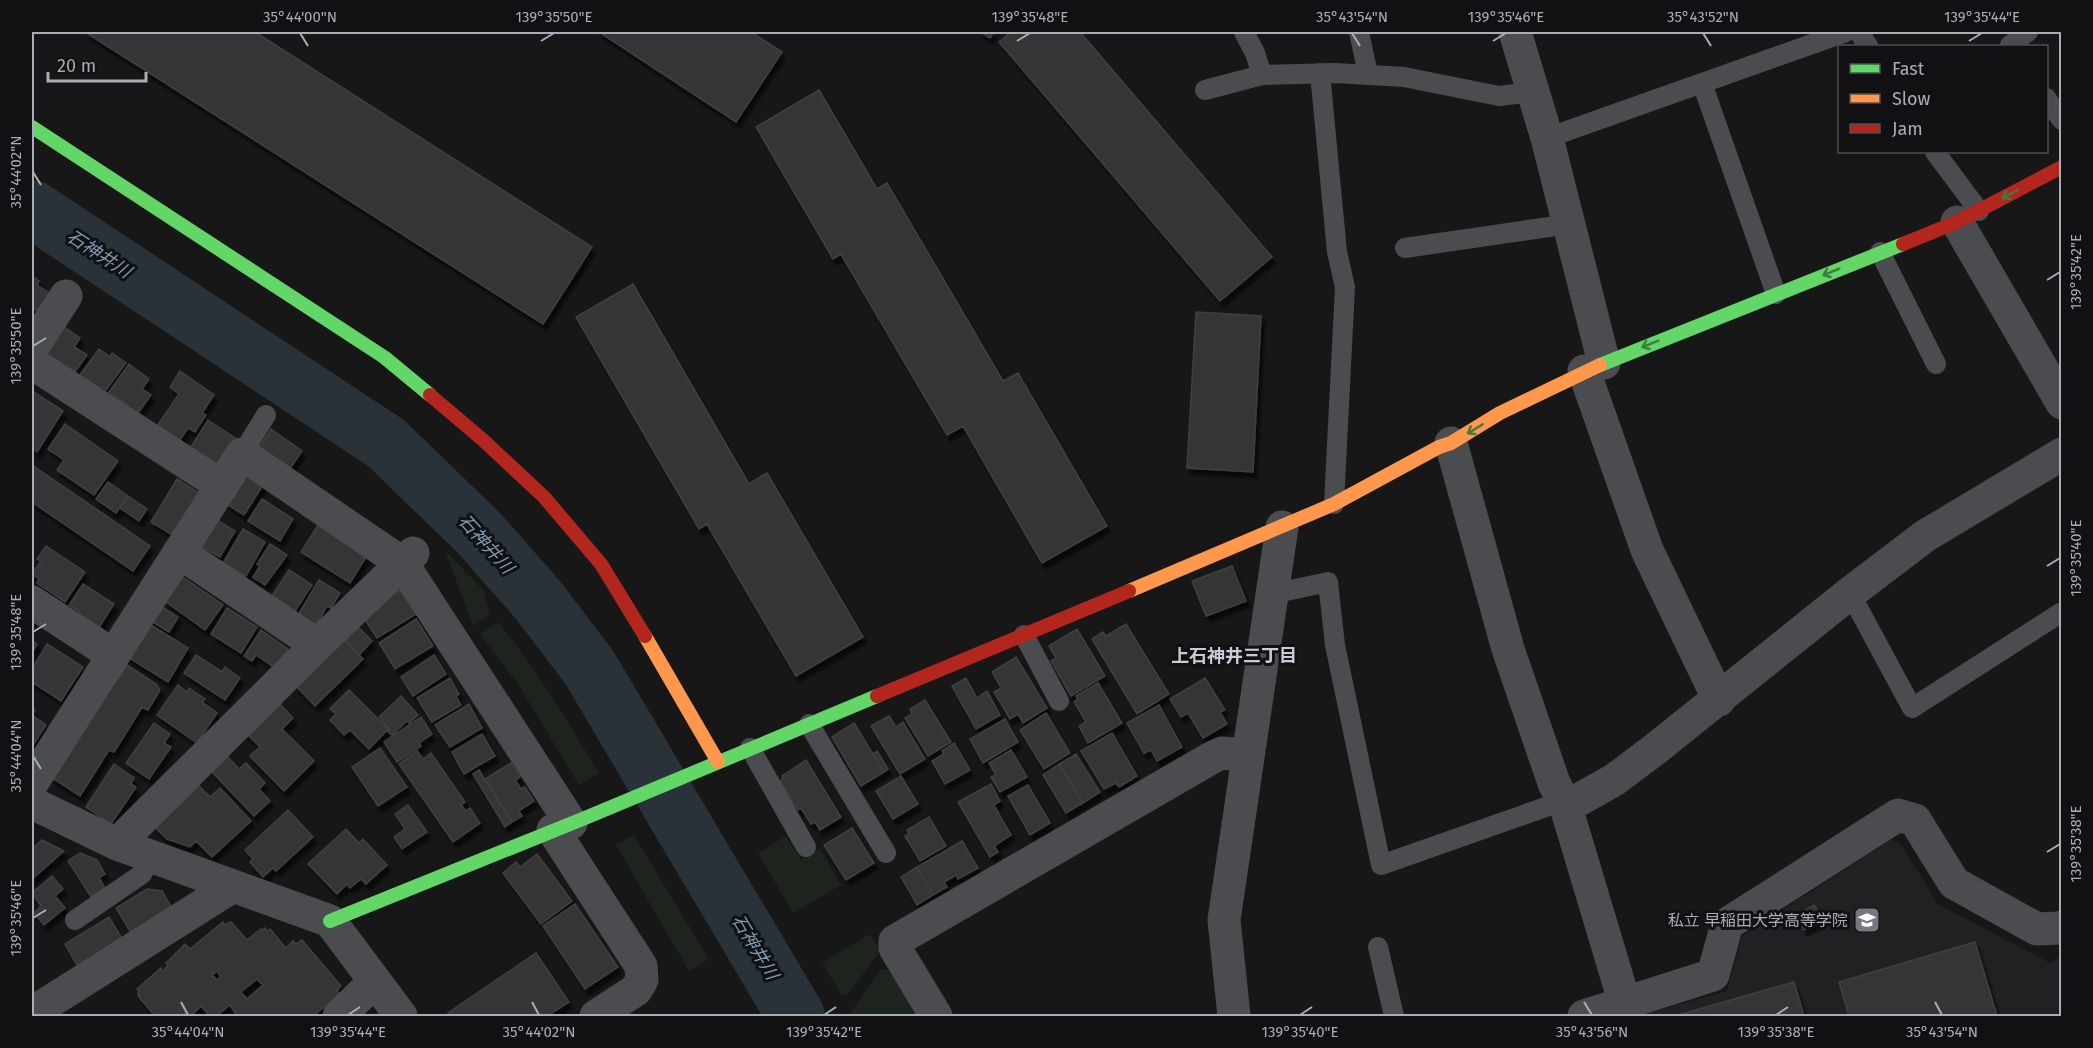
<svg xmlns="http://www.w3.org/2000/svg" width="2093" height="1048" viewBox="0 0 2093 1048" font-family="'Fira Sans','Noto Sans JP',sans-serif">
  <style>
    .built { fill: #212123 }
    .green { fill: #1d241e }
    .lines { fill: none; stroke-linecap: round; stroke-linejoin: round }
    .river { stroke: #2a3239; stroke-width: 58 }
    .building { fill: #353536; stroke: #3f4043; stroke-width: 1.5; fill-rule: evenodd; filter: url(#shadow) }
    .lane { stroke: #4b4c50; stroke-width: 20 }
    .street { stroke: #4b4c50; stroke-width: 33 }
    .fast { stroke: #63d668; stroke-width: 14 }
    .slow { stroke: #ff974d; stroke-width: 14 }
    .jam { stroke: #b3261e; stroke-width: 14 }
    .oneway { stroke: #3e7d42 }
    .ticks { fill: none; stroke: #a8adb8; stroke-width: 2 }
    .labels { text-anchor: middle; stroke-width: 6; stroke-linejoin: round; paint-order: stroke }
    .poi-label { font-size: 16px; fill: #a8adb8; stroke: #111113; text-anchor: end }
    .water-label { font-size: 18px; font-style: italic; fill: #7f9bb3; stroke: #111113 }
    .neighbourhood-label { font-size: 18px; font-weight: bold; fill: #c9ccd4; stroke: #111113 }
    .neatline { fill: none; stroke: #a8adb8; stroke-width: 2 }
    .ticks-label { font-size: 15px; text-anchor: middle; fill: #a8adb8 }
  </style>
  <defs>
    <filter id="shadow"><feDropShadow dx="3.5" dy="6" stdDeviation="1.5" flood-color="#0009"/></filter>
  </defs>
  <rect width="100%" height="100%" fill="#171717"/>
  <path class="built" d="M 1891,840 L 1900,843 L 1938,904 L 2050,963 L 2061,956 L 2061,1016 L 1636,1016 L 1727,991 L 1742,936 Z"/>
  <path class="green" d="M 445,550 L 483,590 L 490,614 L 473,626 Z
    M 498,622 C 538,671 567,720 599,773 L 579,785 L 518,684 L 480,634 Z
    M 634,835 L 709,959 L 689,971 L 616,845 Z
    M 786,836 L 801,860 L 820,849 L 841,885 L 793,913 L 758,853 Z
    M 870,934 L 880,951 L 849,993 L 842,996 L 822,963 Z
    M 881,969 L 892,970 L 920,1016 L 854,1016 L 851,1012 Z"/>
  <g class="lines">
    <path class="river" d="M 32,209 L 386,443 L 479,533 L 538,600 L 589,667 L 796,1016"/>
  </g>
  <path class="building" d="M 85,32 L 255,32 L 592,247 L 543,324 Z
    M 599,32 L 751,32 L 782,52 L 736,122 Z
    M 980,32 L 994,32 L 990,38 Z
    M 1011,32 L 1080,32 L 1272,257 L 1220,301 L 999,42 Z
    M 819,90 L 877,189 L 887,183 L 1003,381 L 1018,373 L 1107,526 L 1042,563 L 963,426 L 947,435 L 841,254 L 833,259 L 756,127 Z
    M 32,276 L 39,281 L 37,285 L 49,293 L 37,311 L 32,308 Z
    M 633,284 L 749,484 L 767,473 L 863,637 L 796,676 L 707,524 L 699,529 L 576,317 Z
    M 1196,312 L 1261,316 L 1253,472 L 1187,468 Z
    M 63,326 L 80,338 L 74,347 L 87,355 L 72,376 L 42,355 Z
    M 99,349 L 110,357 L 112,353 L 126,363 L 106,390 L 102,387 L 99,391 L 79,376 Z
    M 129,364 L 149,379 L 142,389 L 151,395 L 138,413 L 125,409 L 128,405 L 109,392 Z
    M 180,371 L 214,395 L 202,413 L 206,415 L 195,432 L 188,428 L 177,444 L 155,429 L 179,394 L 170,387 Z
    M 32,391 L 63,411 L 37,452 L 32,448 Z
    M 208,420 L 235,438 L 215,468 L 189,450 Z
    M 65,424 L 118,461 L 94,495 L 57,470 L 64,460 L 48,449 Z
    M 271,429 L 302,451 L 287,473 L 256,452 Z
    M 32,465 L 150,546 L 133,571 L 32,502 Z
    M 238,469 L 263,485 L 244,515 L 220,500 Z
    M 177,479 L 202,495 L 176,537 L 151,522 Z
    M 108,482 L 128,496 L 116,513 L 96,499 Z
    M 128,496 L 147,509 L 139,521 L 120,508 Z
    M 262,499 L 293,519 L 280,541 L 248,521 Z
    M 215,519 L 235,531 L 220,557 L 199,545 Z
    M 320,522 L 369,552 L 350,583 L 301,552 Z
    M 243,529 L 265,542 L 246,576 L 223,563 Z
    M 270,544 L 287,555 L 265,585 L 253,577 L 260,566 L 257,564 Z
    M 46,546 L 85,572 L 65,602 L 37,583 L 39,579 L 32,574 L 41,561 L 37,559 Z
    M 1232,566 L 1246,601 L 1206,616 L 1192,581 Z
    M 289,570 L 312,585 L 293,614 L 270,599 Z
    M 183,577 L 223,605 L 205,630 L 165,601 Z
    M 319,580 L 340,593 L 331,608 L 327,606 L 316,625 L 298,615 Z
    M 83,584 L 114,604 L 98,629 L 78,616 L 80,612 L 69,605 Z
    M 400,590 L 416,614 L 377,638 L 361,614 Z
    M 157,604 L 178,617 L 169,632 L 148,619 Z
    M 227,608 L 257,627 L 241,653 L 211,634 Z
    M 416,619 L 433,646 L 395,669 L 379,643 Z
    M 146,622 L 188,648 L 168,682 L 126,656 Z
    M 355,624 L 372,641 L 359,655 L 342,637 Z
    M 1126,624 L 1169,694 L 1137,714 L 1092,639 L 1103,632 L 1106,636 Z
    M 1077,629 L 1105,676 L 1071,696 L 1051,661 L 1056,658 L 1049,646 Z
    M 261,630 L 288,649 L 275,668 L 256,655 L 252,661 L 244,656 Z
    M 342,637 L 363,659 L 315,706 L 294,684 Z
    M 32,640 L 37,644 L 32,653 Z
    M 47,644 L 83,667 L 61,701 L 32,682 L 32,669 Z
    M 196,655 L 222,672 L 225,667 L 240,678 L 225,700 L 184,673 Z
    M 434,655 L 446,674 L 413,696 L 401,677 Z
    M 1016,657 L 1047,708 L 1023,723 L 1018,714 L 1010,719 L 994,692 L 1001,688 L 992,672 Z
    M 127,665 L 156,684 L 160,690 L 148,710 L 142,707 L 114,752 L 109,750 L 80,796 L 51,777 L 114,678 L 117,681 Z
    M 450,678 L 459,694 L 456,696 L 461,705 L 432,722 L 417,698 Z
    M 966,678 L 977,698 L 987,691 L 1000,715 L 976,729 L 952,686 Z
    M 1205,678 L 1225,710 L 1220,712 L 1227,724 L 1203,738 L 1188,713 L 1181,717 L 1170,699 Z
    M 1098,683 L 1122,723 L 1088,743 L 1079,726 L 1086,722 L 1074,702 L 1078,699 L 1076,696 Z
    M 178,685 L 187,692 L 189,688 L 205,699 L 202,702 L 217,713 L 197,743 L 157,715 Z
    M 349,690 L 388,729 L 369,749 L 350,730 L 344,735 L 330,720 L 336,714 L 330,709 Z
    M 401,696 L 418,715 L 409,723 L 407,721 L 392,735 L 387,731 L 390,729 L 379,717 Z
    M 276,700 L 293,718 L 282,729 L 314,761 L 284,791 L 250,756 L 260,747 L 244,731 Z
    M 925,700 L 951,742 L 928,756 L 905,718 L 912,714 L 910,709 Z
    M 469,704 L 482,728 L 450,747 L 435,725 Z
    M 1159,705 L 1182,747 L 1157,761 L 1151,750 L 1144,753 L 1127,723 Z
    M 32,708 L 35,710 L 32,715 L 46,725 L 32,747 Z
    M 1046,713 L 1070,753 L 1044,769 L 1020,730 Z
    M 889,716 L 896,727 L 903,722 L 925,759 L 900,774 L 871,726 Z
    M 421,717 L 432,734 L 419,743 L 421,746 L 397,762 L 384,742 Z
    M 1005,719 L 1018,742 L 983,763 L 970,739 Z
    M 154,723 L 170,734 L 164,743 L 171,747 L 149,779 L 126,763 Z
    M 854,723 L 884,772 L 861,786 L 832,737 Z
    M 1112,733 L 1137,776 L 1119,787 L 1116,783 L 1104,789 L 1081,751 Z
    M 482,734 L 495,756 L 464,774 L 452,752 Z
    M 954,743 L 970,770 L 945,784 L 932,761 L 944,754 L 942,751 Z
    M 380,748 L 407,787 L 378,806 L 352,767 Z
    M 1011,750 L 1027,777 L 1000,792 L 991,777 L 996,775 L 989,763 Z
    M 417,751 L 423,759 L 431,753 L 465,802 L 461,805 L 466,811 L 470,808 L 480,823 L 453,842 L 399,764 Z
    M 877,751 L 888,769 L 884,772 L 873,754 Z
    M 1076,754 L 1100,792 L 1083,803 L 1059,764 Z
    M 227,756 L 239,769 L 246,763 L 265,783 L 259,789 L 270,801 L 254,816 L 211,771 Z
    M 806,760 L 841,817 L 820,830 L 815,822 L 811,824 L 801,808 L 798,810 L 780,781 L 783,778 L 782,776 Z
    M 511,763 L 520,777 L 515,780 L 521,789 L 525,787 L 534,801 L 519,811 L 522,816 L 512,822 L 485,779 Z
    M 114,764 L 134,778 L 131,784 L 136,787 L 111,824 L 86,807 Z
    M 1059,764 L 1083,803 L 1066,813 L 1043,775 Z
    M 479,770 L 512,822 L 505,827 L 473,774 Z
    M 901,776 L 918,804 L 893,819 L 876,791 Z
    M 991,784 L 1000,801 L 994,805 L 1011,835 L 994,846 L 998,852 L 990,857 L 958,802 Z
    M 1028,785 L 1050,823 L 1030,835 L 1008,796 Z
    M 199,786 L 210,797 L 220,788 L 251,821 L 212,857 L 196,841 L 190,847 L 167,839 L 155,827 Z
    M 408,805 L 427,832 L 402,849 L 394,837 L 405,829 L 395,814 Z
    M 288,810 L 313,837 L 276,871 L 273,868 L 263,877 L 250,862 L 253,859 L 245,850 Z
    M 929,817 L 946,846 L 920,861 L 905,836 L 909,834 L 907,830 Z
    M 852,828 L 874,863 L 846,880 L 824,845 Z
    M 346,829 L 359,843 L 363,839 L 387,865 L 366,884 L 361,879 L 350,888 L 347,884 L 337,894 L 308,864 Z
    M 42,840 L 64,851 L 32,879 L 32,849 Z
    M 962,841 L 978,868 L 958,879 L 956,875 L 944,882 L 947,887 L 933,895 L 917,867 Z
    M 80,853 L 97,860 L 105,874 L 99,878 L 105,888 L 91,897 L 68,861 Z
    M 537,854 L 572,901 L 541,924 L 503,873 L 516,862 L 520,867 Z
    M 917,867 L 933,895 L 917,905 L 901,877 Z
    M 52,876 L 63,889 L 55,896 L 65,908 L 44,925 L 34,913 L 41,906 L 32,893 Z
    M 147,889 L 162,891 L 172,908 L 131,933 L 116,908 Z
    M 575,904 L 618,967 L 585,989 L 543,926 Z
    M 1814,905 L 1823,919 L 1804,930 L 1795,916 Z
    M 109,917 L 123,940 L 78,967 L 65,944 Z
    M 223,922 L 224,925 L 231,922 L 247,940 L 261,929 L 263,930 L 265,928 L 267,931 L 270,929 L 286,948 L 293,941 L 296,944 L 302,940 L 341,986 L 337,991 L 340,994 L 313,1016 L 237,1016 L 230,1005 L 216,1016 L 210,1016 L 201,1006 L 193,1014 L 195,1016 L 189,1016 L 186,1013 L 182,1016 L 155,1016 L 138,996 L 140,996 L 138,993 L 139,992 L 137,989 L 161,968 L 162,971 L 168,966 L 166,963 L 185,944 L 190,949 ZM 217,971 L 221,977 L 217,980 L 212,975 ZM 257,979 L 263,985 L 247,999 L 241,992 Z
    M 1975,942 L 1997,1016 L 1849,1016 L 1839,982 Z
    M 536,953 L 569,1002 L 547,1016 L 450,1016 L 448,1013 Z
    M 1794,982 L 1804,1016 L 1675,1016 Z"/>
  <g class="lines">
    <path class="lane" d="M 1244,32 L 1255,53 L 1262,75
      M 1359,32 L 1368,74
      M 1859,32 L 1868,46
      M 2010,45 L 2028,32
      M 1320,73 L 1337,252 L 1345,287 L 1334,504
      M 1702,83 L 1776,294
      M 1205,90 L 1262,75 L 1335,73 L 1404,77 L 1499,96 L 1533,92
      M 2046,98 L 2062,120
      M 1547,138 L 1846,32
      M 1935,152 L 1979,211
      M 1405,248 L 1569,224
      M 1880,252 L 1936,364
      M 242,454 L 266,415
      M 1850,593 L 1912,708 L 2062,612
      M 1272,594 L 1328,582 L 1335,645 L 1381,865 L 1563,801
      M 1024,635 L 1059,701
      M 809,724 L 886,853
      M 750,748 L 806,847
      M 75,920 L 142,874 L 152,857
      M 1378,947 L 1394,1016"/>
    <path class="street" d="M 1515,32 L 1547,138 L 1604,363
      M 1957,222 L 2062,403
      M 32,348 L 66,296
      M 32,363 L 222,486
      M 1584,371 L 1647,550 L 1719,700
      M 1451,443 L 1508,649 L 1554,783 L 1566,807 L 1625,1004
      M 179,552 L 317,645
      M 32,602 L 113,655
      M 32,783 L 242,454 L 402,563 L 571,823
      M 32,803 L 117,844 L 330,921 L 401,1016
      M 1566,807 L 1614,780 L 1654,750 L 1850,593 L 1925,536 L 2062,454
      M 553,830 L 641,966 L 642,980 L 636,990 L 596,1016
      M 117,844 L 317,645 L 413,553
      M 32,1013 L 233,886
      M 339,1016 L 375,981
      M 936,1016 L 895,948 L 895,941 L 1213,757 L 1222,753 L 1247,755
      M 1234,1016 L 1224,920 L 1282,527
      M 1584,1016 L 1713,975 L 1727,924 L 1898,815 L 1915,820 L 1954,883 L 2037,929 L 2059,928 L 2062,927"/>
    <path class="fast" d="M 32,127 L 384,357 L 430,395
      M 1600,365 L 1903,244
      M 330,921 L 585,818 L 877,696"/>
    <path class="slow" d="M 1129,591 L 1334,504 L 1439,447 L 1451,443 L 1500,413 L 1600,365
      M 645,636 L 718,762"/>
    <path class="jam" d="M 1903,244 L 1957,222 L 2062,167
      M 430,395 L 483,440 L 544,497 L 601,564 L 645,636
      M 877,696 L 1129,591"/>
  </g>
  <defs><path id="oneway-shaft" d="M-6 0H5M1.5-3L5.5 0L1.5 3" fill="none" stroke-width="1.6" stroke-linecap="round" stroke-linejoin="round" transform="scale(1.5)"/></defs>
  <g class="oneway">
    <use href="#oneway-shaft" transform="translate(2010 194) rotate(152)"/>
    <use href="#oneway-shaft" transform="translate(1831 272) rotate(158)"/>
    <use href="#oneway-shaft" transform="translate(1650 344) rotate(158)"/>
    <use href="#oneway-shaft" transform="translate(1475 429) rotate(148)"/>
  </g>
  <path class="ticks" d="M 300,33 L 308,46M 1352,33 L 1360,46M 1703,33 L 1711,46M 541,41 L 554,33M 1017,41 L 1030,33M 1493,41 L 1506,33M 1969,41 L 1982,33M 33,172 L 41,185M 2047,280 L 2060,272M 33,346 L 46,338M 2047,566 L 2060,558M 33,632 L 46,624M 33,756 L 41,769M 2047,852 L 2060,844M 33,918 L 46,910M 181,1002 L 188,1015M 532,1002 L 539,1015M 1584,1002 L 1592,1015M 1935,1002 L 1942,1015M 348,1015 L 360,1007M 824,1015 L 836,1007M 1300,1015 L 1312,1007M 1776,1015 L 1788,1007"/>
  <defs>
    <g id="school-square" transform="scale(1.35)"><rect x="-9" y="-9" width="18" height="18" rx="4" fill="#757880" stroke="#111113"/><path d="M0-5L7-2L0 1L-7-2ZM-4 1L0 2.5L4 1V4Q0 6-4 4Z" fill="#fff"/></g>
  </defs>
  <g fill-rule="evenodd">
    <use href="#school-square" x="1867" y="920"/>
  </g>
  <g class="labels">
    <g class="poi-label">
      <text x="1848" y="926">私立 早稲田大学高等学院</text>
    </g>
    <g class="water-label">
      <text transform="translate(99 254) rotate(33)" y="6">石神井川</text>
      <text transform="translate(486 544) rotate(48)" y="6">石神井川</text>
      <text transform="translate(755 947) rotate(59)" y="6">石神井川</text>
    </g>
    <g class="neighbourhood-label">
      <text x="1234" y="662">上石神井三丁目</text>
    </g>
  </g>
  <rect width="2093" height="1048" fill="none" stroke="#111113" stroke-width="66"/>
  <rect x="1838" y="45" width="210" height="108" fill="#111113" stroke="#4d4f55" stroke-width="1.5"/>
  <rect x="1850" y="64" width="30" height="9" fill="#63d668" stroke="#4d4f55" stroke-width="1.5"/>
  <text x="1892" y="75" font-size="18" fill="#a8adb8">Fast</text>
  <rect x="1850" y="94" width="30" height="9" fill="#ff974d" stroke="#4d4f55" stroke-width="1.5"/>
  <text x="1892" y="105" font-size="18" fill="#a8adb8">Slow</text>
  <rect x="1850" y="124" width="30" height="9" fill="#b3261e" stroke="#4d4f55" stroke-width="1.5"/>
  <text x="1892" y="135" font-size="18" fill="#a8adb8">Jam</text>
  <path d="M48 72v9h98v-9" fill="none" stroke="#a8adb8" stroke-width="3"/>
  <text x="57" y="72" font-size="18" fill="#a8adb8" stroke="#111113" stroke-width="4.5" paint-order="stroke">20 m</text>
  <rect x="33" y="33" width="2027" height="982" class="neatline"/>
  <g class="ticks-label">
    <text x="300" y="22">35°44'00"N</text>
    <text x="554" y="22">139°35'50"E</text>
    <text x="1030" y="22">139°35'48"E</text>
    <text x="1352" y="22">35°43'54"N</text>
    <text x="1506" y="22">139°35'46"E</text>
    <text x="1703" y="22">35°43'52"N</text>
    <text x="1982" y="22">139°35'44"E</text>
    <text transform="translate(16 172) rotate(-90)" y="5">35°44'02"N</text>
    <text transform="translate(2076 272) rotate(-90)" y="5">139°35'42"E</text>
    <text transform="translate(16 346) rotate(-90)" y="5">139°35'50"E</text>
    <text transform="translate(2076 558) rotate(-90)" y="5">139°35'40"E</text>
    <text transform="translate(16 632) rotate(-90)" y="5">139°35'48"E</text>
    <text transform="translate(16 756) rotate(-90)" y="5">35°44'04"N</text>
    <text transform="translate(2076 844) rotate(-90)" y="5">139°35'38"E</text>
    <text transform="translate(16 918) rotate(-90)" y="5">139°35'46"E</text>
    <text x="188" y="1037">35°44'04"N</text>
    <text x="348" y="1037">139°35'44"E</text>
    <text x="539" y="1037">35°44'02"N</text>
    <text x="824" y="1037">139°35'42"E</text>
    <text x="1300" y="1037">139°35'40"E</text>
    <text x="1592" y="1037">35°43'56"N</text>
    <text x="1776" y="1037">139°35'38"E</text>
    <text x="1942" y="1037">35°43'54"N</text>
  </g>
</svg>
